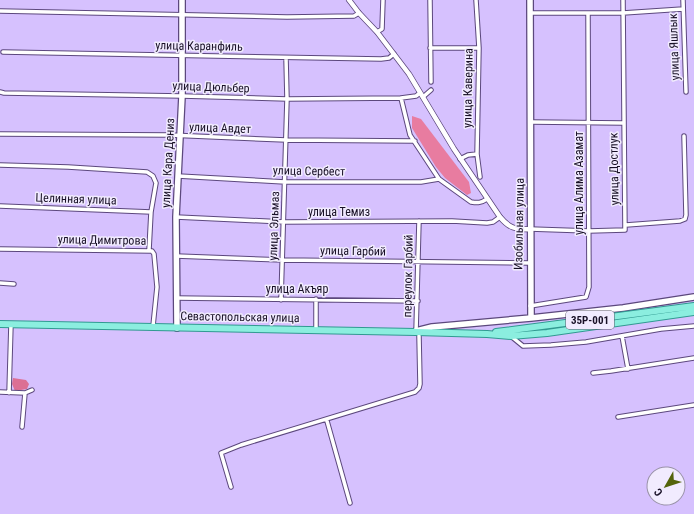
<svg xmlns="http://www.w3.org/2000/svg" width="694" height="514" viewBox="0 0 694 514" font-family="'Roboto Condensed',sans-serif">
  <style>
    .green { fill: #e87ca0 }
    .forest { fill: #dc6f94 }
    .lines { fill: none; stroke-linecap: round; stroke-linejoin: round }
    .minor-casing { stroke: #5c487d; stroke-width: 5.5 }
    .tertiary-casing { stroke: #5c487d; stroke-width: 6 }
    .secondary-casing { stroke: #5c487d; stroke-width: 8 }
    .primary-casing { stroke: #319991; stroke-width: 8 }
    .minor { stroke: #fff; stroke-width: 3.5 }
    .tertiary { stroke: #fff; stroke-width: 4.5 }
    .secondary { stroke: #fff; stroke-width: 5.5 }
    .primary { stroke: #8beedf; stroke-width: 6 }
    .labels { text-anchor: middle; stroke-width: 3; stroke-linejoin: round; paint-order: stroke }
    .shield { fill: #f1ebfe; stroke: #595267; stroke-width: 1 }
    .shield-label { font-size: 11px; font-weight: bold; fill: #181026 }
    .street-label { font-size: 12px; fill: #181026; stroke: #f1ebfe }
  </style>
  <rect width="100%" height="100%" fill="#d6c1fe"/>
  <path class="green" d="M 412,116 L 421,119 L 469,182 L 471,193 L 467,195 L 445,178 L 436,167 L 412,128 Z"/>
  <path class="forest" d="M 13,378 L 26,380 L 29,384 L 27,389 L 15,391 L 12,384 Z"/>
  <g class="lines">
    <g class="minor-casing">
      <path id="minor" d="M 430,0 L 431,82
        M 476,0 L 479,48 L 477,154 L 480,177
        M 683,0 L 686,92
        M 0,11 L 287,17 L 354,16 L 359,13
        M 531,13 L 623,13 L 683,9
        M 377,32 L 382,29 L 383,0
        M 430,48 L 479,48
        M 3,52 L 381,59 L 389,58 L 394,54
        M 0,92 L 4,93 L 182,96 L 287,99 L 401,98 L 416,96 L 420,93
        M 423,97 L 431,90
        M 401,98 L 410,135 L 439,179 L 471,202 C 478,203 481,203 487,199
        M 531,122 L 623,123
        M 0,134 L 169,135 L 286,140 L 415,141
        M 460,159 L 468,155 L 477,154
        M 0,165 L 68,167 L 147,172 L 153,176 L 156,183 L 151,212 L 149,250
        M 178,176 L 285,182 L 421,182 L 439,179
        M 0,206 L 151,212
        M 176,217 L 284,222 L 452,221 L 487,223 L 493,222 L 500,217
        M 626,225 L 680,221 L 685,219 L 686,215 L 684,136
        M 530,229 L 589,231 L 625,230 L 623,0
        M 0,249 L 152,251 L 154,254 L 157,287 L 153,326
        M 176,256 L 283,260 L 530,263
        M 0,283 L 14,284
        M 176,298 L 418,301
        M 281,300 L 287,99 L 286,58
        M 530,306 L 586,297 L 589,287 L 588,13
        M 316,329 L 316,299
        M 416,332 L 419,221
        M 622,336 L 628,369
        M 512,337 L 523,346 L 551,345 L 586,342 L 661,329 L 694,326
        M 593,373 L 611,371 L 694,358
        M 0,392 L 25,393 L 32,390
        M 9,393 L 11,324
        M 618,417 L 694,405
        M 327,421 L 350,503
        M 22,427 L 25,393
        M 231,487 L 221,453 L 241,445 L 415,392 L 419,388 L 420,384 L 419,336"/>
    </g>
    <g class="tertiary-casing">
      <path id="tertiary" d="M 349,0 L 359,13 L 377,32 L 409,74 L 454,149 L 500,217 C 509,228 516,230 530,229"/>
    </g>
    <g class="secondary-casing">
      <path id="secondary" d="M 531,318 L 623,308 L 694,297
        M 177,328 L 176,217 L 182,96 L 182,0
        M 416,331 L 432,327 L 531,318 L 530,0"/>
    </g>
    <g class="primary-casing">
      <path id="primary" d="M 0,324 L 416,332 L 487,334 L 511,336 L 547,333 L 694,312
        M 496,332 L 694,306"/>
    </g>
    <use href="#minor" class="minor"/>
    <use href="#tertiary" class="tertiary"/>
    <use href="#secondary" class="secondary"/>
    <use href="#primary" class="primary"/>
  </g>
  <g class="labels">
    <rect class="shield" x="566" y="311" width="48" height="18" rx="3"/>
    <g class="shield-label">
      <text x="590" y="324">35Р-001</text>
    </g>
    <g class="street-label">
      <text transform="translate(199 46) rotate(1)" y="4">улица Каранфиль</text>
      <text transform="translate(674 47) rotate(-92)" y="4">улица Яшлык</text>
      <text transform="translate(211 87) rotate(2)" y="4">улица Дюльбер</text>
      <text transform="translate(468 88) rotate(-89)" y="4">улица Каверина</text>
      <text transform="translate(220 128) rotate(2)" y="4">улица Авдет</text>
      <text transform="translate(168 163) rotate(-87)" y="4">улица Кара Дениз</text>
      <text transform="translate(614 169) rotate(-91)" y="4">улица Достлук</text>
      <text transform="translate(309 171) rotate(1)" y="4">улица Сербест</text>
      <text transform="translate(579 183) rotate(-90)" y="4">улица Алима Азамат</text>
      <text transform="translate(76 199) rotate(2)" y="4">Целинная улица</text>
      <text x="339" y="216">улица Темиз</text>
      <text transform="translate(519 224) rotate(-89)" y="4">Изобильная улица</text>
      <text transform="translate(274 226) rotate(-88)" y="4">улица Эльмаз</text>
      <text transform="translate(102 240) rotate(1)" y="4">улица Димитрова</text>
      <text transform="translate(353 251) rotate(1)" y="4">улица Гарбий</text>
      <text transform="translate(408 276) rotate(-89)" y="4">переулок Гарбий</text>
      <text x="297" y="293">улица Акъяр</text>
      <text transform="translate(240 317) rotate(1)" y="4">Севастопольская улица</text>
    </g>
  </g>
  <g transform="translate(666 486) rotate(231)"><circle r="19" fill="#f1ebfe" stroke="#9a93a8"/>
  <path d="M0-3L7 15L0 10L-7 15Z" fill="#54640b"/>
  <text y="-6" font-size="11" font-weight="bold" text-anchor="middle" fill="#181026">С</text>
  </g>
</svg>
